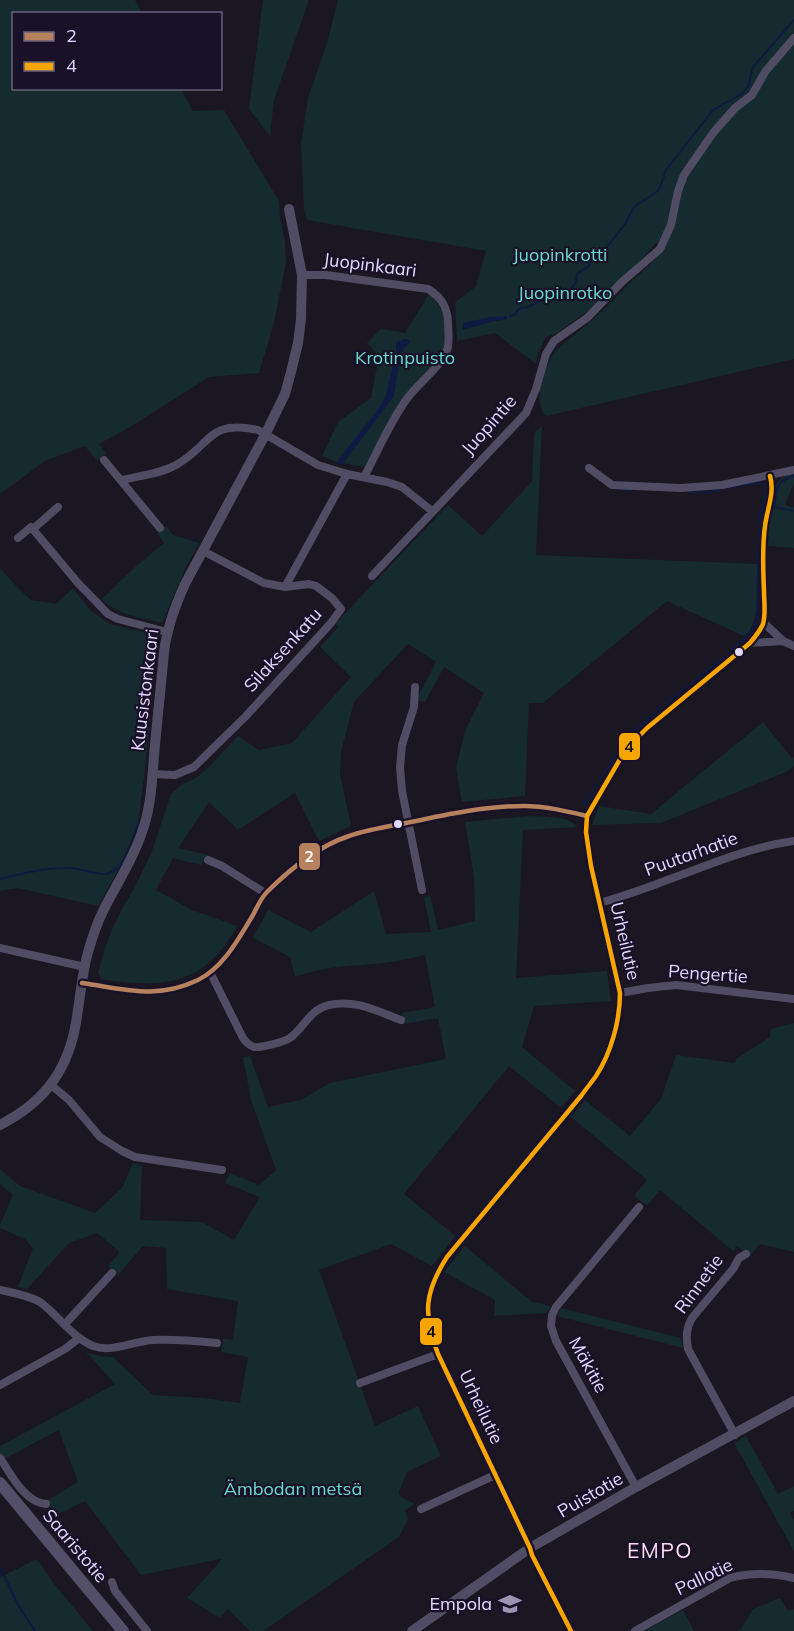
<svg xmlns="http://www.w3.org/2000/svg" width="794" height="1631" viewBox="0 0 794 1631" font-family="Mulish,sans-serif">
  <style>
    .green { fill: #152b2f }
    .water { fill: #0e1a41 }
    .lines { fill: none; stroke-linecap: round; stroke-linejoin: round }
    .stream { stroke: #0e1a41; stroke-width: 2 }
    .minor { stroke: #504c63; stroke-width: 8 }
    .tertiary { stroke: #504c63; stroke-width: 10 }
    .secondary { stroke: #544f68; stroke-width: 12 }
    .bus-1-casing { stroke: #181127; stroke-width: 9 }
    .bus-2-casing { stroke: #181127; stroke-width: 9 }
    .bus-1 { stroke: #b6815c; stroke-width: 4.5 }
    .bus-2 { stroke: #f7a600; stroke-width: 4.5 }
    .bus-dot { fill: #e2d9fd; stroke: #181127; stroke-width: 2 }
    .labels { text-anchor: middle; stroke-width: 4.5; stroke-linejoin: round; paint-order: stroke }
    .park-label { font-size: 18px; fill: #68dbcc; stroke: #181127 }
    .street-label { font-size: 18px; fill: #e2d9fd; stroke: #181127 }
    .poi-label { font-size: 18px; fill: #e2d9fd; stroke: #181127; text-anchor: end }
    .quarter-label { font-size: 21px; letter-spacing: 1.5px; fill: #fddbed; stroke: #181127 }
    .line-badge { stroke: #181127; stroke-width: 2 }
    .badge-label { font-size: 16px; text-anchor: middle; font-weight: bold; fill: #fff }
    .pale-badge-label { font-size: 16px; text-anchor: middle; font-weight: bold; fill: #111 }
  </style>
  <rect width="100%" height="100%" fill="#1a1622"/>
  <path class="green" d="M 0,0 L 135,0 L 142,13 L 14,14 L 14,88 L 181,89 L 193,111 L 224,110 L 279,201 L 280,218 L 285,242 L 286,262 L 274,323 L 259,373 L 209,377 L 130,427 L 99,444 L 106,453 L 97,461 L 85,446 L 45,461 L 0,494 Z
    M 263,0 L 309,0 L 274,100 L 270,136 L 249,109 Z
    M 338,0 L 794,0 L 794,359 L 546,416 C 532,402 544,366 555,352 C 565,341 579,332 590,322 C 602,312 612,301 623,290 C 639,273 658,261 669,240 L 660,239 L 602,301 L 557,333 L 546,337 L 538,354 L 536,364 L 495,333 L 457,341 L 455,303 L 476,286 L 486,251 L 307,220 L 304,209 L 301,143 L 308,98 L 327,43 Z
    M 429,294 C 447,308 451,337 439,357 L 405,396 L 364,467 L 337,462 L 322,456 L 338,422 L 371,398 L 379,356 L 367,343 L 381,329 L 405,333 Z
    M 542,426 L 536,555 L 757,564 C 757,589 761,616 746,637 L 667,601 L 543,703 L 529,703 L 525,796 L 462,802 L 456,768 L 465,731 L 484,693 L 444,667 L 425,702 L 416,700 L 436,662 L 408,644 L 354,702 L 341,752 L 340,774 L 351,826 L 319,841 L 295,793 L 238,830 L 209,802 L 178,848 L 208,855 L 201,865 L 173,858 L 156,890 L 192,910 L 237,926 C 205,986 162,989 101,979 L 98,973 L 104,951 L 113,927 L 123,907 L 135,887 L 152,851 L 171,794 L 181,785 L 194,779 L 206,770 L 238,736 L 259,750 L 292,743 L 351,677 L 320,647 L 338,627 L 335,624 L 448,505 L 482,536 L 532,481 L 534,433 Z
    M 794,474 L 794,483 L 785,505 L 794,507 L 794,548 L 767,546 C 768,533 771,494 777,483 C 781,477 787,475 794,474 Z
    M 166,526 L 173,535 L 199,543 L 185,569 L 162,623 C 141,617 117,615 102,599 L 134,568 L 164,543 L 157,533 Z
    M 0,568 L 19,589 L 31,600 L 56,604 L 73,588 L 90,610 L 110,624 L 159,636 L 155,664 L 144,778 L 138,823 L 120,867 L 98,906 L 18,888 L 0,891 Z
    M 763,722 L 792,758 L 794,757 L 794,766 L 786,772 L 661,823 L 592,825 L 599,806 L 651,814 Z
    M 528,816 C 543,817 567,815 578,827 L 523,830 L 516,978 L 607,971 L 611,1001 L 534,1006 L 522,1047 L 575,1091 L 561,1108 L 509,1066 L 404,1194 L 455,1236 L 432,1266 L 391,1244 L 319,1270 L 375,1426 L 418,1406 L 441,1456 L 407,1472 L 399,1492 L 400,1497 L 415,1504 L 405,1510 L 408,1520 L 399,1537 L 263,1631 L 250,1631 L 228,1609 L 220,1618 L 187,1598 L 217,1565 L 221,1559 L 141,1575 L 85,1501 L 56,1515 L 52,1507 L 41,1504 L 78,1482 L 59,1430 L 4,1459 L 0,1454 L 0,1446 L 115,1384 L 86,1352 L 100,1356 L 113,1357 L 153,1395 L 204,1398 L 240,1403 L 248,1357 L 221,1352 L 223,1339 L 233,1340 L 238,1301 L 167,1289 L 166,1248 L 143,1246 L 118,1275 L 108,1266 L 120,1252 L 97,1233 L 69,1243 L 27,1289 L 18,1287 L 33,1248 L 25,1239 L 0,1228 L 0,1225 L 13,1195 L 0,1184 L 0,1169 L 20,1186 L 95,1213 L 122,1188 L 133,1163 L 142,1166 L 140,1220 L 202,1222 L 234,1240 L 260,1197 L 225,1183 L 230,1173 L 259,1185 L 276,1170 L 251,1100 L 243,1057 L 250,1056 L 268,1107 L 301,1100 L 330,1083 L 446,1059 L 438,1018 L 404,1024 L 402,1013 L 435,1007 L 425,955 C 411,958 397,962 383,963 C 353,966 323,966 295,977 L 290,957 L 253,938 L 268,910 L 311,932 L 374,891 L 386,934 L 431,932 L 424,897 L 430,895 L 438,930 L 475,921 L 474,877 L 465,822 Z
    M 794,1023 L 794,1252 L 760,1244 L 750,1256 L 737,1246 L 733,1251 L 660,1190 L 647,1206 L 634,1196 L 647,1180 L 571,1117 L 585,1100 L 630,1136 L 661,1099 L 676,1055 L 735,1063 L 736,1059 L 770,1037 L 771,1029 Z
    M 465,1246 L 532,1302 L 551,1306 L 546,1313 L 494,1316 L 495,1300 L 444,1272 Z
    M 561,1308 L 681,1338 L 683,1348 L 557,1316 Z
    M 746,1436 L 778,1494 L 794,1486 L 794,1511 L 790,1513 L 794,1520 L 794,1551 L 734,1443 Z
    M 37,1559 L 55,1585 L 93,1631 L 0,1631 L 0,1574 L 1,1577 Z
    M 780,1598 L 788,1611 L 794,1609 L 794,1631 L 736,1631 L 741,1629 L 753,1609 Z
    M 683,1610 L 694,1631 L 644,1631 Z"/>
  <path class="water" d="M 507,316 L 507,319 L 491,322 L 462,330 L 463,323 L 491,317 Z
    M 404,339 L 408,339 L 410,342 L 404,348 L 400,357 L 394,396 L 342,465 L 337,464 L 339,459 L 379,408 L 386,395 L 396,352 L 396,343 Z"/>
  <g class="lines">
    <path class="stream" d="M 510,316 L 515,315 C 517,310 519,307 526,308 L 563,290 L 570,290 L 576,282 L 577,274 L 590,265 L 590,260 L 594,254 L 604,251 L 625,224 L 634,207 L 659,190 L 666,170 L 713,110 L 743,93 L 748,87 L 753,67 L 794,20
      M 794,476 C 775,481 777,489 774,507 L 794,511
      M 726,488 L 755,483 L 765,484 L 767,490 L 759,521
      M 620,490 L 630,490
      M 690,492 L 705,493 L 719,490
      M 730,652 L 753,629 L 757,617 L 759,529
      M 668,702 L 724,657
      M 629,736 L 661,707
      M 601,778 L 624,742
      M 583,805 L 589,798 L 597,784
      M 0,879 C 20,874 48,867 69,868 C 80,868 90,873 101,874 C 126,876 132,840 139,822
      M 0,1567 L 18,1605 L 35,1631"/>
    <path class="minor" d="M 302,275 L 326,275 L 428,289 C 441,297 447,306 448,322 C 448,331 450,342 447,350 C 441,367 417,384 406,400 C 389,424 378,451 364,477
      M 104,460 L 160,528
      M 589,468 L 612,485 L 681,488 L 722,485 L 794,470
      M 121,480 C 138,476 160,474 176,465 C 212,445 207,419 258,430 L 318,465 L 347,474 L 387,482 L 402,487 L 432,511
      M 33,529 L 58,507
      M 18,538 L 31,527 L 78,583 L 108,614 L 118,619 L 167,632
      M 372,576 L 526,413 L 536,389 L 546,354 L 554,341 L 587,318 L 623,281 L 660,249 L 671,225 L 678,191 L 684,175 L 713,133 L 735,108 L 752,95 L 765,72 L 794,38
      M 285,587 L 347,474
      M 763,622 L 783,641
      M 750,643 L 783,641 L 794,646
      M 415,687 L 414,707 L 402,745 L 400,767 L 402,791 L 422,890
      M 152,774 L 175,775 L 194,767 L 246,716 L 331,623 L 341,609 L 332,598 L 316,586 L 309,584 L 285,587 L 264,583 L 203,551
      M 208,860 L 222,866 L 265,893
      M 600,903 C 623,896 647,888 670,879 C 711,864 750,847 794,841
      M 0,948 L 85,967
      M 210,972 L 243,1038 C 246,1042 248,1045 254,1047 C 260,1048 284,1042 290,1038 C 305,1027 309,1010 329,1005 C 355,999 377,1011 401,1020
      M 82,983 C 125,989 156,1000 198,980 C 224,967 239,938 253,915 C 257,907 261,898 267,892 C 290,869 319,846 349,836 C 369,829 391,826 411,822 C 448,814 487,806 524,806 C 545,806 566,811 587,816
      M 620,993 L 648,988 L 676,985 L 794,999
      M 51,1085 L 69,1100 L 100,1137 L 122,1151 L 135,1157 L 222,1170
      M 0,1290 C 13,1293 28,1295 40,1302 C 58,1315 72,1337 93,1346 C 112,1353 134,1341 153,1340 C 174,1339 196,1341 217,1343
      M 65,1324 L 112,1273
      M 360,1383 L 438,1354
      M 0,1385 L 65,1349 L 79,1338
      M 735,1435 L 688,1349 C 686,1337 686,1328 692,1318 L 733,1269 L 739,1258 L 746,1254
      M 0,1458 C 11,1474 24,1502 46,1504
      M 636,1487 L 556,1341 L 551,1326 L 552,1315 L 556,1307 L 639,1207
      M 421,1509 L 495,1475
      M 112,1582 L 115,1591 L 147,1631
      M 571,1631 L 532,1555 L 530,1548 L 438,1354 C 423,1314 424,1293 447,1257 L 581,1096 C 586,1089 591,1083 596,1076 C 611,1053 620,1021 620,993 L 591,866 L 586,832 L 587,816 L 623,754 L 633,742 L 647,728 L 750,643 C 755,637 760,631 763,624 C 766,614 764,601 764,591 C 763,569 762,547 765,526 C 767,509 775,493 770,476
      M 635,1631 L 730,1578 C 752,1572 772,1573 794,1578"/>
    <path class="tertiary" d="M 0,1125 C 41,1104 66,1074 75,1028 C 80,1003 81,977 88,952 C 92,938 97,923 104,909 C 117,883 133,860 142,832 C 151,808 152,781 154,756 C 157,721 161,687 164,652 C 167,627 175,606 185,584 L 265,435 L 285,394 L 291,372 L 298,343 L 301,319 L 302,275 L 289,209
      M 412,1631 L 530,1548 L 636,1487 L 794,1401"/>
    <path class="secondary" d="M 0,1483 L 123,1631"/>
    <g class="bus-1-casing">
      <path id="bus-1" d="M 82,983 C 125,989 156,1000 198,980 C 224,967 239,938 253,915 C 257,907 261,898 267,892 C 290,869 319,846 349,836 C 369,829 391,826 411,822 C 448,814 487,806 524,806 C 545,806 566,811 587,816"/>
    </g>
    <g class="bus-2-casing">
      <path id="bus-2" d="M 571,1631 L 532,1555 L 530,1548 L 438,1354 C 423,1314 424,1293 447,1257 L 581,1096 C 586,1089 591,1083 596,1076 C 611,1053 620,1021 620,993 L 591,866 L 586,832 L 587,816 L 623,754 L 633,742 L 647,728 L 750,643 C 755,637 760,631 763,624 C 766,614 764,601 764,591 C 763,569 762,547 765,526 C 767,509 775,493 770,476"/>
    </g>
    <use href="#bus-1" class="bus-1"/>
    <use href="#bus-2" class="bus-2"/>
  </g>
  <defs>
    <g id="school-bare" transform="scale(1.8)"><path d="M0-5L7-2L0 1L-7-2ZM-4 1L0 2.5L4 1V4Q0 6-4 4Z" fill="#9c95b0" stroke="#181127" stroke-width="2.5" paint-order="stroke"/></g>
  </defs>
  <g fill-rule="evenodd">
    <use href="#school-bare" x="510" y="1604"/>
  </g>
  <g class="bus-dot">
    <circle cx="739" cy="652" r="5"/>
    <circle cx="398" cy="824" r="5"/>
  </g>
  <g class="labels">
    <g class="park-label">
      <text x="560" y="261">Juopinkrotti</text>
      <text x="565" y="299">Juopinrotko</text>
      <text x="405" y="364">Krotinpuisto</text>
      <text x="293" y="1495">Ämbodan metsä</text>
    </g>
    <g class="street-label">
      <text transform="translate(370 265) rotate(7)" y="6">Juopinkaari</text>
      <text transform="translate(489 425) rotate(-49)" y="6">Juopintie</text>
      <text transform="translate(283 650) rotate(-48)" y="6">Silaksenkatu</text>
      <text transform="translate(145 690) rotate(-83)" y="6">Kuusistonkaari</text>
      <text transform="translate(691 854) rotate(-20)" y="6">Puutarhatie</text>
      <text transform="translate(625 941) rotate(77)" y="6">Urheilutie</text>
      <text transform="translate(708 974) rotate(4)" y="6">Pengertie</text>
      <text transform="translate(699 1284) rotate(-54)" y="6">Rinnetie</text>
      <text transform="translate(588 1365) rotate(61)" y="6">Mäkitie</text>
      <text transform="translate(481 1407) rotate(65)" y="6">Urheilutie</text>
      <text transform="translate(590 1495) rotate(-30)" y="6">Puistotie</text>
      <text transform="translate(75 1546) rotate(50)" y="6">Saaristotie</text>
      <text transform="translate(704 1577) rotate(-26)" y="6">Pallotie</text>
    </g>
    <g class="poi-label">
      <text x="492" y="1610">Empola</text>
    </g>
    <g class="quarter-label">
      <text x="660" y="1558">EMPO</text>
    </g>
  </g>
  <g class="line-badge">
    <rect x="618" y="732" width="23" height="29" rx="6" fill="#f7a600"/>
    <rect x="298" y="842" width="23" height="29" rx="6" fill="#b6815c"/>
    <rect x="419" y="1317" width="24" height="29" rx="6" fill="#f7a600"/>
  </g>
  <g class="badge-label">
    <text x="309" y="862">2</text>
  </g>
  <g class="pale-badge-label">
    <text x="629" y="752">4</text>
    <text x="431" y="1337">4</text>
  </g>
  <rect x="12" y="12" width="210" height="78" fill="#181127" stroke="#69617d" stroke-width="1.5"/>
  <rect x="24" y="32" width="30" height="9" fill="#b6815c" stroke="#69617d" stroke-width="1.5"/>
  <text x="66" y="42" font-size="18" fill="#e2d9fd">2</text>
  <rect x="24" y="62" width="30" height="9" fill="#f7a600" stroke="#69617d" stroke-width="1.5"/>
  <text x="66" y="72" font-size="18" fill="#e2d9fd">4</text>
</svg>
